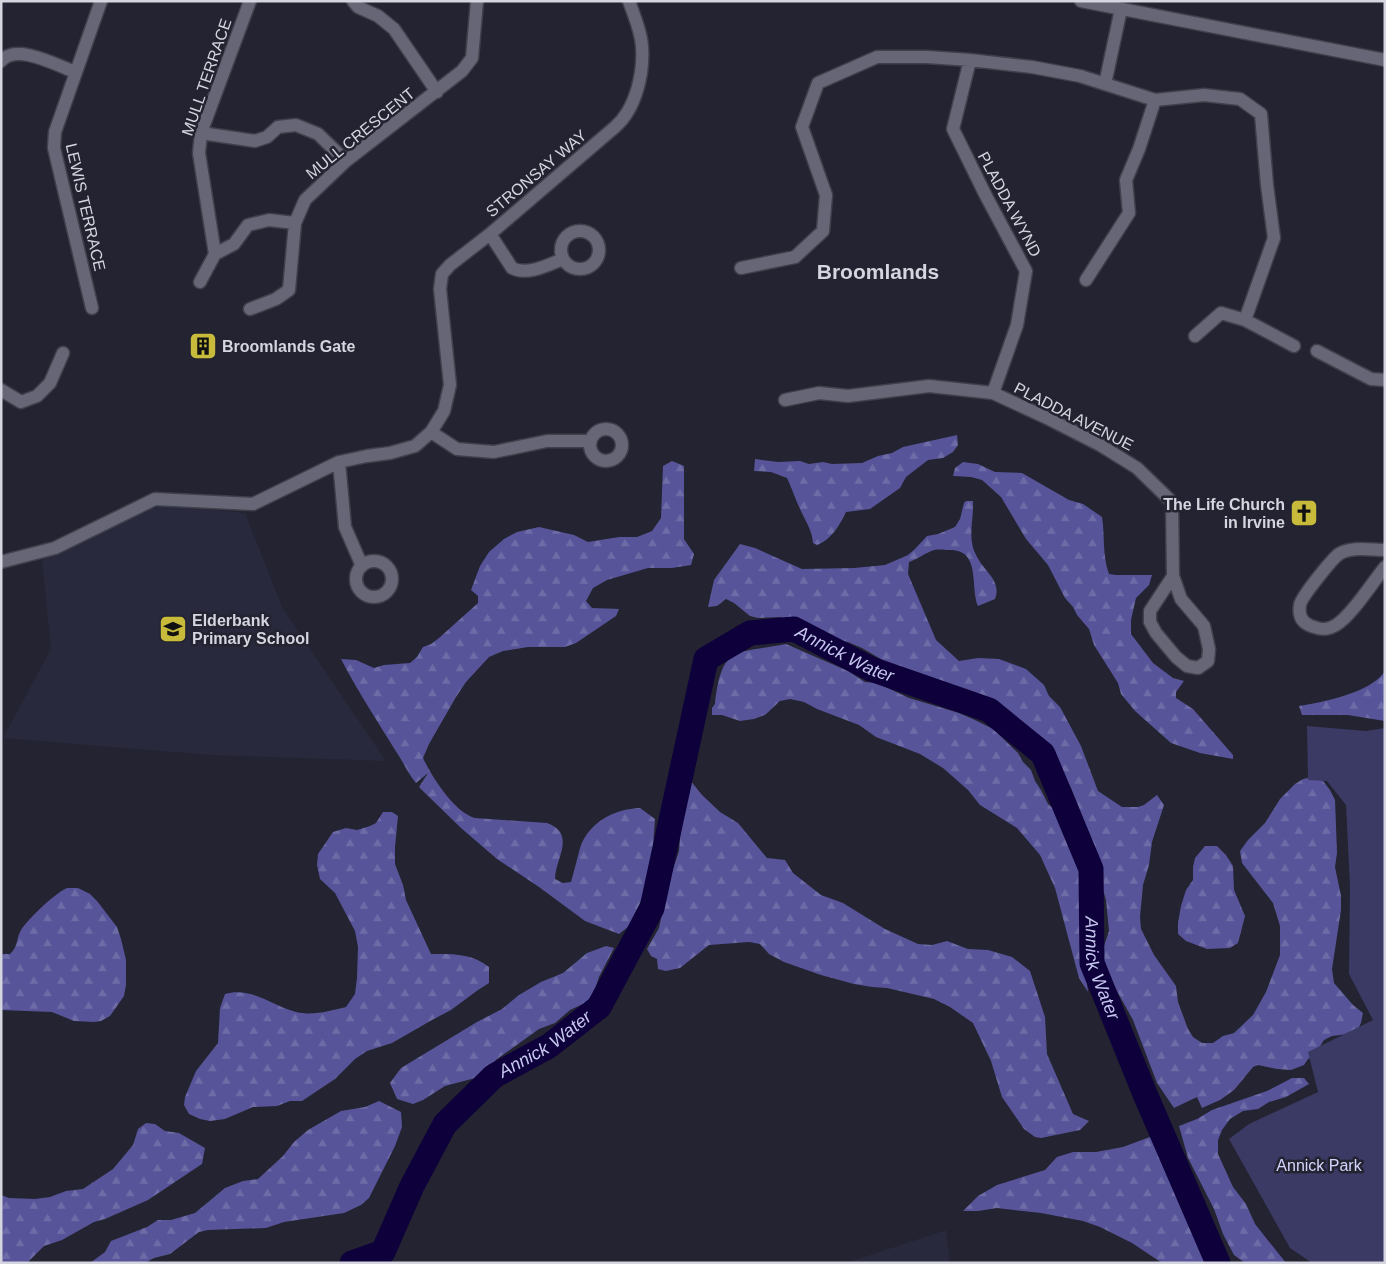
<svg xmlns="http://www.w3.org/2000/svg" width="1386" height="1264" viewBox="0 0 1386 1264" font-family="Arial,sans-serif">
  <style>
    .built { fill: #29293d }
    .forest { fill: url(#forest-firs) }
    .park { fill: #3b3a64 }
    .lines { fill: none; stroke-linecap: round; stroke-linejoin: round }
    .river { stroke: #0e003a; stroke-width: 25 }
    .minor-casing { stroke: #40404c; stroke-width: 15 }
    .tertiary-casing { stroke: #40404c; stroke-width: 15 }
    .minor { stroke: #667; stroke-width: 12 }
    .tertiary { stroke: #667; stroke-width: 12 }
    .labels { text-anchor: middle; stroke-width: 5; stroke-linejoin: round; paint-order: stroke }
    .street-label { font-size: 16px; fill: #d4d5de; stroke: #232331 }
    .poi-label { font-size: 16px; font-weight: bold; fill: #d4d5de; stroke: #232331; text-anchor: start }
    .park-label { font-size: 16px; fill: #d4d5fe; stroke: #232331 }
    .water-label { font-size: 18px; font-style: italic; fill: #c5c7ef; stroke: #232331 }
    .district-label { font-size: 21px; font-weight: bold; fill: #d4d5de; stroke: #232331 }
  </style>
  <defs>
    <pattern id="forest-firs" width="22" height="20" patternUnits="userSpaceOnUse" patternTransform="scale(1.25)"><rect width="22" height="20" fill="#575499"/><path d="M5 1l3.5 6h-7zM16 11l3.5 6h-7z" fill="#6e6ca7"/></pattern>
  </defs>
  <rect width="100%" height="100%" fill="#232331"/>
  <path class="built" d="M 165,505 L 245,513 L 283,609 L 386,761 L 211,755 L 3,738 L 51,649 L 42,560 L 139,513 Z
    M 946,1230 L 950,1263 L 846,1263 Z"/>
  <path class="forest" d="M 957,435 L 958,445 L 953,452 L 943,458 L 928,460 L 906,477 L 900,488 L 870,509 L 846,512 C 839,526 832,539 817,545 L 813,543 C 812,530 805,520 800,509 C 795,499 792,488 787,478 L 771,472 L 754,471 L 755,459 L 778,462 L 800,461 L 809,464 L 823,462 L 832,464 L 862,463 L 878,456 L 892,453 L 903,447 Z
    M 672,461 L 684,466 L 684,539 L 694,554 L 691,565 L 672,568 L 648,568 L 607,580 L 593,588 L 586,601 L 592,608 L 619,609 L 616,616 L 576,643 L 565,647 L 528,647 L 503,651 L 489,657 L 466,682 L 456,697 L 429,744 L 423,758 C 432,777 454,812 475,818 L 547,823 C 577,834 555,859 555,879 L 563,883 L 571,882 C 574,871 577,860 580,848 C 589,822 614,809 640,808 L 655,819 L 651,875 L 645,893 L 628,927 L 619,934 L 585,921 L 539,887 L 497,859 L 461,828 L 425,793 L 419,787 L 428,773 L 416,783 C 408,774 404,763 397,753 C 378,722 358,692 341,659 L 356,660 L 374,668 L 384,665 L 410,663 L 417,657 L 423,647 L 431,644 L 439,638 L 478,603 L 478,596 L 471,590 L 480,566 L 489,552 L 504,539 L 517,532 L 539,527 L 574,535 L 588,542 L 619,537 L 637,537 L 652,531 L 661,518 L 663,466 Z
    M 963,462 L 978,464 L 995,472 L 1022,473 L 1069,500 L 1083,504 L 1102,517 C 1105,536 1102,555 1109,574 L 1116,575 L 1152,575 L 1149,585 L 1136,598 L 1131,620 L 1131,634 L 1153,663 L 1173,678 L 1184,681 L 1176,692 L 1176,698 L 1193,709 L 1233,755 L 1233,759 L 1200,753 L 1171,743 L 1135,711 L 1121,694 L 1118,683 L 1094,645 L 1089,629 L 1077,615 L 1073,607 L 1065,598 L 1048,565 L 1026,539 L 1001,497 L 982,480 L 971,477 L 953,476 L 955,468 Z
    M 966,501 L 973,501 C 974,519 967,539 976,555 C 984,572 1002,580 995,599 L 978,606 C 970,586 981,550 950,550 C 944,550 939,549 934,550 C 925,553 918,559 909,562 L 908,574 L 936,640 L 959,661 L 978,658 L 999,659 L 1026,669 L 1044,685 L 1049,696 L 1060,707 L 1081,746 L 1098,791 L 1122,807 L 1138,807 L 1144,805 L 1157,795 L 1164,805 L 1152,842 L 1149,865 L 1143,885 L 1140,917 L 1141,929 L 1154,955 L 1176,986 L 1178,1002 L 1188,1029 L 1193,1037 L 1202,1043 L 1213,1043 L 1223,1036 L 1234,1033 L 1253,1015 L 1266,992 L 1280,955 L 1280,926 L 1273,903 L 1242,863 L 1240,851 L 1248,840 L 1265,823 L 1280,799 L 1295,784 L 1303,779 L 1313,777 L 1323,781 L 1330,790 L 1335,800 L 1337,853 L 1335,867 L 1341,896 L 1341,910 L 1332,969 L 1334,983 L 1353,1005 L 1363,1013 L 1361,1023 L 1356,1033 L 1332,1036 L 1324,1040 L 1314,1056 L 1308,1059 L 1304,1065 L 1291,1070 L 1277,1069 L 1258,1065 L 1253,1067 L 1234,1090 L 1220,1100 L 1202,1108 L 1197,1097 L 1174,1108 L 1157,1083 L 1133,1020 L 1102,964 L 1102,952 L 1109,931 L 1106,900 L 1102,886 L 1101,869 L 1086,826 L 1071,788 L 1057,760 L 1033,735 L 1027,726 L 987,702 L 975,699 L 951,689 L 937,680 L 923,677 L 891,665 L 862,648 L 848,642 L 827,638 L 815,630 L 780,617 L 758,618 L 750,616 L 734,603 L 726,599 L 717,606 L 708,607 L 714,580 L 740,544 L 755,548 L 802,569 L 854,568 L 885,565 L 908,555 L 915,549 L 927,536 L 938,534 L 955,527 L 960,519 L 964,503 Z
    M 786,644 L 848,671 L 865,682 L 877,683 L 909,698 L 959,713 L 975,720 L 993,729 L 1018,753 L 1023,762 L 1031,770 L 1035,781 L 1041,790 L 1048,804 L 1064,818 L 1075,861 L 1080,874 L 1084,888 L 1089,936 L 1085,967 L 1088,992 L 1079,978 L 1055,888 L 1040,855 L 1017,828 L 980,805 L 968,790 L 943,768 L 920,754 L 876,737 L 859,725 L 817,709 L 804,702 L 790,699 L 780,701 L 765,715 L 754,719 L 740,721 L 722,715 L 712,715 L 712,708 L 715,704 C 722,644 735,654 786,644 Z
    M 1385,671 L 1385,721 L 1348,715 L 1302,715 L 1299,706 C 1323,702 1371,693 1385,671 Z
    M 690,780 L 702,795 L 720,812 L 738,823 L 767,858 L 785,860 L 793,873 L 821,895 L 843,903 L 885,929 L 918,944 L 932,945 L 947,941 L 968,949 L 988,950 L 1012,957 L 1030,971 L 1045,1017 L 1047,1054 L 1073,1114 L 1089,1121 L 1080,1130 L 1041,1138 L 1035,1137 L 1024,1129 L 1002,1097 L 991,1061 L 973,1023 L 950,1007 L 934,999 L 887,988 L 872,987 L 854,984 L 821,975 L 784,962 L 769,954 L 760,944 L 749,942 L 709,945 L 680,968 L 666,971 L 658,969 L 657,959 L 651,956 L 647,949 L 659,928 L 668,884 L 679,851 L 681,826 L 685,811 L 685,796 Z
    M 383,812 L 392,812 L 398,816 L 395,847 L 395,864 L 403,885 L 406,900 L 431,954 C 453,954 471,953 489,967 L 489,983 L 478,990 L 451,1010 L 432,1020 L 392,1043 L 367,1051 L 355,1059 L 335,1079 L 302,1101 L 290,1101 L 277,1106 L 253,1107 L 225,1119 L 210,1121 L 200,1119 L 189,1114 L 184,1105 L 185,1097 L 196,1071 L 218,1043 L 220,1008 L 225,994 C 251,986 272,1006 296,1012 C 314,1016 329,1011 346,1007 L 355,994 L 357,978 L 358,947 L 355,931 L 335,893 L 320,879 L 317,865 L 318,854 L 333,832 L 346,828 L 357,830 L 370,826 L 376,823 Z
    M 1205,846 L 1217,846 L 1226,855 L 1233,866 L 1234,890 L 1245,916 L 1238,943 L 1230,948 L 1207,949 L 1186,941 L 1178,934 L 1178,923 L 1181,906 L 1186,890 L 1193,880 L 1193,867 L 1195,858 Z
    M 67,888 L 78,888 L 90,894 L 97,901 L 117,927 L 121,939 L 126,960 L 126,985 L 124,996 L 110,1016 L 101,1021 L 94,1022 L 74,1021 L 52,1012 L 1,1010 L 1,954 L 10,954 C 18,947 16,939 21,930 C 28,919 55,893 67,888 Z
    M 606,946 L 614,948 L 599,977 L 594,992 L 587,1002 L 570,1010 L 555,1023 L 539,1029 L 497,1059 L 479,1077 L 445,1086 L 423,1100 L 413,1104 L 397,1099 L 390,1083 L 401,1068 L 477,1022 L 502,1009 L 519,995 L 541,982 L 563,973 L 587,953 Z
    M 1292,1078 L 1304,1078 L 1309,1084 L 1286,1097 L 1269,1102 L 1258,1109 L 1243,1111 L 1230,1119 L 1222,1130 L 1218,1140 L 1218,1154 L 1233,1187 L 1246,1204 L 1255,1224 L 1286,1263 L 1245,1263 L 1234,1255 L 1223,1234 L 1214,1209 L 1188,1158 L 1179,1126 L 1197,1119 L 1212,1110 L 1267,1091 Z
    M 379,1101 L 401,1112 L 402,1127 L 395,1146 L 369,1198 L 361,1205 L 344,1213 L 284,1222 L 266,1228 L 208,1230 L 199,1232 L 170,1254 L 154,1258 L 145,1263 L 90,1263 L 105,1252 L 111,1241 L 147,1227 L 158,1220 L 171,1220 L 195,1213 L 225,1188 L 243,1181 L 258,1179 L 283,1156 L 294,1142 L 308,1130 L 341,1111 L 365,1107 Z
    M 146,1123 L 155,1124 L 165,1131 L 179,1133 L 205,1148 L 202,1164 L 148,1200 L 105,1219 L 94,1222 L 62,1240 L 44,1246 L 27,1263 L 1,1263 L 1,1195 L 9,1198 L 35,1199 L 50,1197 L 66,1191 L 83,1189 L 113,1169 L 133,1145 L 138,1129 Z
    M 1158,1134 L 1184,1206 L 1213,1263 L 1162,1263 L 1132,1243 L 1100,1227 L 1083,1221 L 1041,1213 L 997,1208 L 978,1211 L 963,1211 L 978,1196 L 997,1185 L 1045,1170 L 1057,1157 L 1073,1152 L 1096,1152 L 1123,1147 Z"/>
  <path class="park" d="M 1307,726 L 1366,731 L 1385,728 L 1385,1263 L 1312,1263 L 1290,1248 L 1229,1139 L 1249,1124 L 1318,1092 L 1308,1052 L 1373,1020 L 1349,974 L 1350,886 L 1346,805 L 1327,781 L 1308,780 Z"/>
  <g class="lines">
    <path class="river" id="s1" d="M 352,1263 L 383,1252 L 412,1186 L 445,1124 L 494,1076 L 549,1046 L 599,1007 L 652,908 L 706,659 L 750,633 L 794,629 L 871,669 L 989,710 L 1043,754 L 1091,869 L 1092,963 L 1145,1094 L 1218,1263"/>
    <g class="minor-casing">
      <path id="minor" d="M 353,1 L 358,7 L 378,16 L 394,29 L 437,92
        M 970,60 L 953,129 L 986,196 L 1026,271 L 1017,325 L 993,393
        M 1,61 C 17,43 56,65 75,72
        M 1105,84 L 1121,9
        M 201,133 L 255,141 L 267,137 L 278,127 L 296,125 L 318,134 L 346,161
        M561 250a19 19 0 1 1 38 0a19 19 0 1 1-38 0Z
        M 490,234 L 512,268 C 527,276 548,265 563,259
        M 215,254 L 199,153 L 201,133 L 250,1
        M 741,268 L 795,257 L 823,231 L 826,195 L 802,127 L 818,83 L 877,57 L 927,57 L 970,60 L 1032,67 L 1080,76 L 1155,100 L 1204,95 L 1240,99 L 1261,114 L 1267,185 L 1274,238 L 1245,320
        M 1086,280 L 1129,213 L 1126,180 L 1139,149 L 1155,100
        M 200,282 L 215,254 L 234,244 L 248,225 L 269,220 L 295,223
        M 92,308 L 54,148 L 55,132 L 101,1
        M 250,309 L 276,299 L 289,290 L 295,223 L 305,200 L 346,161 L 462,71 L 472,58 L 477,1
        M 1195,336 L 1221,313 L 1245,320 L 1294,346
        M 1317,351 L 1371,379 L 1385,380
        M 1,390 L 21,402 L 37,396 L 50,383 L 63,353
        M 785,400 L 819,393 L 848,396 L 929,386 L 993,393 L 1047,418 L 1100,445 L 1137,468 L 1172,502 L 1173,576 L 1150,611 L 1150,622 L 1156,633 L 1176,657 L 1187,666 L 1198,668 L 1208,661 L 1209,649 L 1204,626 L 1181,599 L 1173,576
        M590 445a16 16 0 1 1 32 0a16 16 0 1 1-32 0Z
        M 431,432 L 457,449 L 494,452 L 547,441 L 590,441
        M 339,462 L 345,527 L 362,566
        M 1385,550 C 1371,550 1351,546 1339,554 C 1333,558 1301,597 1300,605 C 1298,617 1303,624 1314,627 C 1322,630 1328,630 1336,625 C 1352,615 1372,583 1385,567
        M356 579a18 18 0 1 1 36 0a18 18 0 1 1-36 0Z
        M 1,562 L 55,548 L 155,499 L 253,504 L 339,462 L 367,456 L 390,453 L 415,446 L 431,432 L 444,411 L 450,385 L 440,289 L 442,274 L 450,265 L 490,234 L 615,127 C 636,109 644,73 642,46 C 641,30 634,16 629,1"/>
    </g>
    <g class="tertiary-casing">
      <path id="tertiary" d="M 1081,1 L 1385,60"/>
    </g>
    <use href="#minor" class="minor"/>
    <use href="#tertiary" class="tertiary"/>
  </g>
  <defs>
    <g id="building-square" transform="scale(1.4375)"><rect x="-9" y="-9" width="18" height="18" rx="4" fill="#c8bb3b" stroke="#232331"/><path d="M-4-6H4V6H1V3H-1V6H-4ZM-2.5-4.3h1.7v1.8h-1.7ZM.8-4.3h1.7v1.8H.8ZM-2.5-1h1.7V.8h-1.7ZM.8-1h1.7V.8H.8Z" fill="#111"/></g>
    <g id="church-square" transform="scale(1.4375)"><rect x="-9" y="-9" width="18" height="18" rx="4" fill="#c8bb3b" stroke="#232331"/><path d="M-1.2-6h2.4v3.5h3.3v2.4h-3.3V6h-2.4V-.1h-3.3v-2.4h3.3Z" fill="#111"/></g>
    <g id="school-square" transform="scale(1.4375)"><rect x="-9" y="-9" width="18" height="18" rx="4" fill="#c8bb3b" stroke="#232331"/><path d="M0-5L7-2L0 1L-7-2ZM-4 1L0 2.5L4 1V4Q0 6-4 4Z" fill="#111"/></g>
  </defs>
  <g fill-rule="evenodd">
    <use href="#building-square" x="203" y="346"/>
    <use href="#church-square" x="1304" y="513"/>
    <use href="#school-square" x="173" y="629"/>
  </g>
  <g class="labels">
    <g class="street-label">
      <text transform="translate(206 77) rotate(-71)" y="6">MULL TERRACE</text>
      <text transform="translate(360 133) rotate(-39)" y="6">MULL CRESCENT</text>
      <text transform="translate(536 173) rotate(-40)" y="6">STRONSAY WAY</text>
      <text transform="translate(1010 204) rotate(62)" y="6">PLADDA WYND</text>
      <text transform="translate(86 207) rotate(77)" y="6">LEWIS TERRACE</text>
      <text transform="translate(1074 416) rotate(27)" y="6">PLADDA AVENUE</text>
    </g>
    <g class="poi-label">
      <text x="222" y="352">Broomlands Gate</text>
      <text x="1285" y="510" text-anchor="end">The Life Church<tspan x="1285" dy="18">in Irvine</tspan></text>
      <text x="192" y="626">Elderbank<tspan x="192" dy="18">Primary School</tspan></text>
    </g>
    <g class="park-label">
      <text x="1319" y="1171">Annick Park</text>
    </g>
    <g class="water-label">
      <text dy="6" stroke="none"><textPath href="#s1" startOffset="889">Annick Water</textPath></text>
      <text dy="6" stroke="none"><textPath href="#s1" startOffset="1339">Annick Water</textPath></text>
      <text dy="6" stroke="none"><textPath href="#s1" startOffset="304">Annick Water</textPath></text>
    </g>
    <g class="district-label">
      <text x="878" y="279">Broomlands</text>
    </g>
  </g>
  <rect width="1386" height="1264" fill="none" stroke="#d4d5de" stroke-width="5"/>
</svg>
